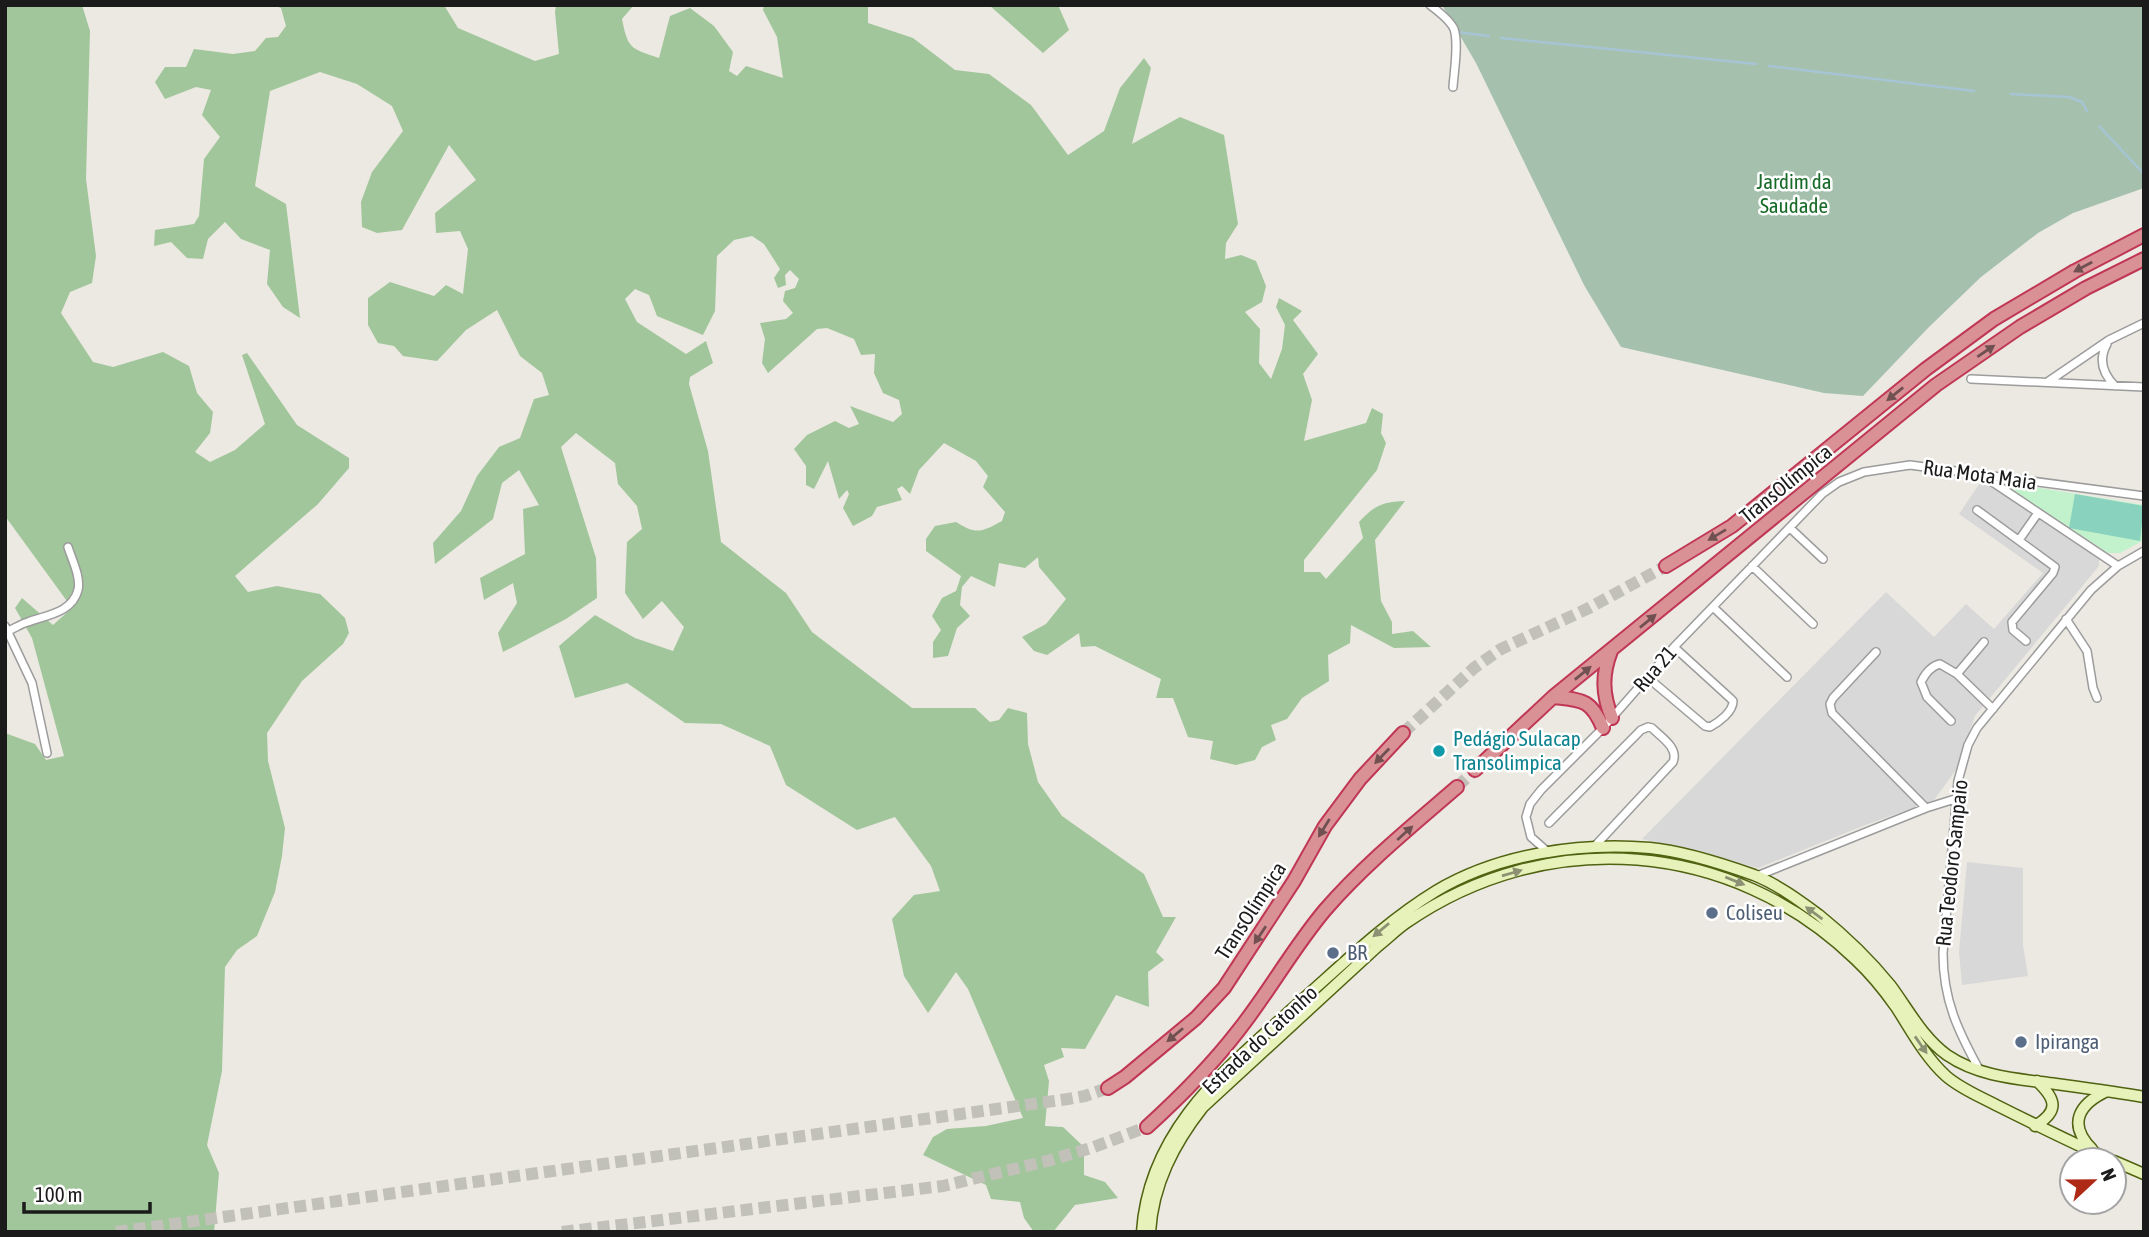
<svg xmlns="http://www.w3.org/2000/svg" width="2149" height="1237" viewBox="0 0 2149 1237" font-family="'Asap Condensed',sans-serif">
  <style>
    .residential { fill: #d9d8d8 }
    .forest { fill: #a2c69b }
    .cemetery { fill: #a5c1ad }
    .park { fill: #c2f2cb }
    .pitch { fill: #88d2be }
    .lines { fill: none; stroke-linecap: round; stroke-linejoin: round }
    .stream { stroke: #a6c4d4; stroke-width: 2.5 }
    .motorway-tunnel { stroke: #c1c0b9; stroke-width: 12; stroke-dasharray: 12 6; stroke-linecap: butt }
    .minor-casing { stroke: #9c9c9c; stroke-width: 10 }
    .secondary-casing { stroke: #506311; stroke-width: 13 }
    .motorway-casing { stroke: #c03756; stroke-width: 16 }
    .minor { stroke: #fff; stroke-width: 7 }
    .secondary { stroke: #e7f1ba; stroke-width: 10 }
    .motorway { stroke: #da9196; stroke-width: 12 }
    .oneway { fill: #715052 }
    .oneway2 { fill: #8b9172 }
    .culture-dot { fill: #0f9aa8; stroke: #fff; stroke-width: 2.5 }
    .service-dot { fill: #5c6f8a; stroke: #fff; stroke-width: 2.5 }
    .labels { text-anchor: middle; stroke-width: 5; stroke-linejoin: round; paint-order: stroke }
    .park-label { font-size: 21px; fill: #176a28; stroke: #fff }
    .street-label { font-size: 21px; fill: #1b1b1b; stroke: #fff }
    .culture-label { font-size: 21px; fill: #0d838f; stroke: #fff; text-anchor: start }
    .service-label { font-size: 21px; fill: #4e5e75; stroke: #fff; text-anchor: start }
  </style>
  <rect width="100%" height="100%" fill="#ebe9e1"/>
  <path class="residential" d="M 1982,480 L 2099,558 L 2099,566 L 1975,716 L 1956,770 L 1934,800 L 1863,826 L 1758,868 L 1642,839 L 1886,592 L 1934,637 L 1966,604 L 1994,629 L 2043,573 L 1959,514 Z
    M 1967,862 L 2023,868 L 2023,945 L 2028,976 L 1962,985 L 1959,952 Z"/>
  <path class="forest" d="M 5,5 L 82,5 L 90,31 L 86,179 L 96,256 L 92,283 L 70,292 L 61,313 L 93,362 L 113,367 L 163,352 L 189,366 L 197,393 L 213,412 L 210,433 L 195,452 L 210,462 L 235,450 L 265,424 L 242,355 L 247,353 L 297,425 L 349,458 L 349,468 L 318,504 L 235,576 L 248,592 L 277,586 L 320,594 L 345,618 L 349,633 L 343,644 L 302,681 L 267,733 L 268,761 L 285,828 L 282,856 L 275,892 L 257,936 L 237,950 L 225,967 L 222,1071 L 207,1145 L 219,1173 L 214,1232 L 5,1232 L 5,733 L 35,744 L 46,760 L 64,756 L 32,638 L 15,608 L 22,598 L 53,625 L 72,608 L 5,516 Z
    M 273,5 L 444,5 L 458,28 L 535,61 L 559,54 L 555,12 L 556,5 L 634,5 L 622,19 C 628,49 630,48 659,58 L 670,16 L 690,8 L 714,26 L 733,52 L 729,71 L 737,76 L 746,66 L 783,78 L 777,37 L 763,10 L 764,5 L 868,5 L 868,23 L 913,38 L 955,70 L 989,74 L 1031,105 L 1068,155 L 1104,131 L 1120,88 L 1144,58 L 1151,68 L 1132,144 L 1180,117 L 1224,135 L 1238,224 L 1226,243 L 1225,259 L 1241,255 L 1256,261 L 1266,286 L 1262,302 L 1245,312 L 1260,329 L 1259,363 L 1271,379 L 1282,349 L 1285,325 L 1276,307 L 1279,298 L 1302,311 L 1293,320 L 1318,354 L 1303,374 L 1312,400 L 1304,441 L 1366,423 L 1372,408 L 1383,414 L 1381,433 L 1386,443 L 1377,470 L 1304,560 L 1304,572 L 1320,572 L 1326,579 L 1363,538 L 1359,522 C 1375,505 1382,502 1405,501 L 1375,540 L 1381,601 L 1392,622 L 1392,634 L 1413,631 L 1431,647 L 1394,648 L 1351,625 L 1350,643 L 1328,655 L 1329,681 L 1302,698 L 1287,719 L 1271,725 L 1276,740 L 1262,747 L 1255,760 L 1236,765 L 1210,759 L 1213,741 L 1188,737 L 1173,698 L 1156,698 L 1161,679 L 1095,646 L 1081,647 L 1079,633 L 1047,655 L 1034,651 L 1022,637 L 1046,624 L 1066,599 L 1039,567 L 1038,557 L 1025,568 L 999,563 L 995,587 L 971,576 L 962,587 L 960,605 L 970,616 L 957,628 L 948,656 L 933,658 L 933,642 L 941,630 L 932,616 L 942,598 L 956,591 L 961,576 L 926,551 L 926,539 L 935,526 L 956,522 C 976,535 982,532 1002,521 L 1005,512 L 983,487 L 988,476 L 976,461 L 944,443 L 919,470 L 910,494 L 902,486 L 897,489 L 902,500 L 877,507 L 872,516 L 853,526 L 843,508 L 849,494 L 847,490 L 839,499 L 828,461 L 814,489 L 806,485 L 806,466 L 794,449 L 807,435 L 835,421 L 849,428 L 859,424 L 850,406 L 893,422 L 902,414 L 899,400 L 883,393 L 874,373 L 875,354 L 861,355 L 854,339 L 827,328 L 817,329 L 768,373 L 762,363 L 765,339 L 760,323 L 786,319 L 793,313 L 783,301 L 785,291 L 795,288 L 799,279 L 790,270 L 785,275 L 786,285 L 778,288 L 774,278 L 780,269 L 764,244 L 752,236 L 734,240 L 717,256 L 715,311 L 703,335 L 657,316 L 649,295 L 635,289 L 625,299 L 637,322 L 686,354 L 706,341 L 713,363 L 690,377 L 689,384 L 708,451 L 721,542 L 786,593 L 812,632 L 912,708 L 975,708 L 990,722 L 999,720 L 1008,708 L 1027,713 L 1028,744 L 1038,782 L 1062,816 L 1144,874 L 1163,917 L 1176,917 L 1156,952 L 1164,960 L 1148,972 L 1149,1007 L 1116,995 L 1085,1049 L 1061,1048 L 1064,1057 L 1044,1065 L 1049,1081 L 1045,1126 L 1063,1127 L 1084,1147 L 1084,1175 L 1105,1182 L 1118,1198 L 1075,1205 L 1053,1232 L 1034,1232 L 1024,1218 L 1020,1202 L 991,1199 L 986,1185 L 923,1155 L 933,1137 L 947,1129 L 986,1126 L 1023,1118 L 968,989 L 956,972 L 928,1013 L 904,976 L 892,919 L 914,895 L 940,891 L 931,866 L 895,817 L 857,830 L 786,785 L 770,746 L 721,724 L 685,723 L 627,683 L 575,698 L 559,646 L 595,615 L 635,638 L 673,651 L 684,627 L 662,601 L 643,619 L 625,593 L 627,542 L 642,529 L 637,506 L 618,484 L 615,463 L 576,433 L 561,447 L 596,558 L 597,598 L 566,619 L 503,652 L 498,633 L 517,603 L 513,583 L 484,600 L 480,578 L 525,554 L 523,509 L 539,505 L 519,470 L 502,483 L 493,519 L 435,564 L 433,543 L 461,511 L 477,476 L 499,447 L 520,438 L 534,399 L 549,395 L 542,373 L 520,356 L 497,310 L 466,330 L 437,361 L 403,356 L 394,346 L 378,343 L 368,325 L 368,298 L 390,282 L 434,296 L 446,285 L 463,294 L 468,249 L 460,231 L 436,233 L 435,213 L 476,180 L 449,145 L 402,230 L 377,233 L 362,227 L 361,202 L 372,172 L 403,131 L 392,106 L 357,84 L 320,72 L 270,91 L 255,186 L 286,204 L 300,318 L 283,307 L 267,284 L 270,250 L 241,239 L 225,222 L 208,239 L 203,259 L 187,258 L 171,242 L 154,246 L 155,230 L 194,224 L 199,216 L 204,159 L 220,137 L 202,115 L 211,90 L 196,87 L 165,99 L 155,82 L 165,67 L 186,67 L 194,49 L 233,54 L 255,51 L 266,38 L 278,37 L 286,26 L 281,8 Z
    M 989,5 L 1058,5 L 1069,30 L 1043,53 Z"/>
  <path class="cemetery" d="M 1442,5 L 2144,5 L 2144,188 L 2073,213 L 2038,233 L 1981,277 L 1929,327 L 1863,396 L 1824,393 L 1621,347 L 1584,285 L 1476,63 Z"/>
  <path class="park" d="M 2016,484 L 2144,505 L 2144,540 L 2120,553 L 2108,553 L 2012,490 L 2011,487 Z"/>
  <path class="pitch" d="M 2075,494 L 2144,506 L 2140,541 L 2069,528 Z"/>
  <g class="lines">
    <path class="stream" d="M 1457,32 L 1489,36
      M 1501,38 L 1756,64
      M 1769,66 L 1974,91
      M 2011,94 L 2069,97 L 2082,102 L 2087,111
      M 2099,126 L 2144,174"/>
    <path class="motorway-tunnel" d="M 1403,733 L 1474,668 L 1501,649 L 1589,608 L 1666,566
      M 1457,787 L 1475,770
      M 116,1232 L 1068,1099 L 1085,1096 L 1108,1088
      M 562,1232 L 943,1186 L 1047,1161 L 1094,1147 L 1147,1127"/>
    <g class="minor-casing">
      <path id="minor" d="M 1430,5 C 1438,11 1450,20 1454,29 C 1459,43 1454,72 1453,87
        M 2107,344 C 2098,360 2103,374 2115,386
        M 1971,379 L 2144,387
        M 2049,381 L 2109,340 L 2144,323
        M 1985,477 L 2118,566
        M 1977,510 L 2055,567 L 2053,573 L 2012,622 L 2013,630 L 2026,641
        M 1790,528 L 1823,559
        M 2019,540 L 2038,513
        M 1752,566 L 1813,624
        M 1713,607 L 1787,677
        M 2066,619 L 2087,651 L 2093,688 L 2097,698
        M 5,626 L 32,683 L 47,753
        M 8,631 C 15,628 21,624 28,622 C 46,615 72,613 78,590 C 81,577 72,560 68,547
        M 1876,652 L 1833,698 L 1830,704 L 1832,713 L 1926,808
        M 1957,674 L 1984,642
        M 1647,677 L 1705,726 L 1710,727 C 1719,722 1733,712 1733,701 L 1730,698 L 1674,647
        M 1951,721 L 1927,697 L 1921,682 C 1925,674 1931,666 1940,664 L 1957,674 L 1993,709
        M 1549,823 L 1641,730 L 1648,727 L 1652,728 C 1661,737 1679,748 1673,762 L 1594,847
        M 1549,853 L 1531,837 L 1526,817 L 1530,804 L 1541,790 L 1603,728 L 1674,647 L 1822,494 L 1839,482 L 1864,472 L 1910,465 L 2144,496
        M 1757,876 L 1926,808 L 1958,798
        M 1980,1071 C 1958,1031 1943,1000 1943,953 L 1958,781 L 1968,745 L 1977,728 L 2091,590 L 2118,566 L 2144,551"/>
    </g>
    <g class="secondary-casing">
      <path id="secondary" d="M 2035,1126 C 2060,1111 2056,1099 2037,1081
        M 2092,1149 C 2067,1124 2079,1104 2107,1091
        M 2114,1161 L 2144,1174
        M 1142,1232 C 1149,1126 1231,1065 1303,999 C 1346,961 1387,921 1436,891 C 1498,854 1579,842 1650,848 C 1683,851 1723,864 1754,875 C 1777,884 1800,901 1819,915 C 1845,936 1870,960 1891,986 C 1908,1009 1923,1038 1947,1055 C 1979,1077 2019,1079 2056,1084 C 2085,1088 2115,1092 2144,1097
        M 1150,1232 C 1153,1184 1174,1144 1203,1107 L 1378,946 C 1387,939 1396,930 1406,923 C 1547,825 1732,840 1855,959 C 1870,973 1884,990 1896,1007 C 1911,1030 1925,1057 1946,1076 C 1961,1089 1979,1096 1996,1105 C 2034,1124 2072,1143 2111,1160"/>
    </g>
    <g class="motorway-casing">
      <path id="motorway" d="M 1666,566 L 1732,526 L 1926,369 L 1994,319 L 2075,271 L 2144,235
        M 1611,651 C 1602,674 1602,694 1612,718
        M 1553,697 C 1582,700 1591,699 1603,728
        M 1475,770 L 1553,697 L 1936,385 L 2020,327 L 2086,288 L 2144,259
        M 1108,1088 L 1125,1077 L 1196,1018 L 1224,988 L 1294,881 L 1325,826 L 1360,779 L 1403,733
        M 1147,1127 C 1180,1097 1211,1066 1238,1031 C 1269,992 1293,948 1325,910 C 1364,865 1412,826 1457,787"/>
    </g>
    <use href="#minor" class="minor"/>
    <use href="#secondary" class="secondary"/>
    <use href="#motorway" class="motorway"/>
  </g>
  <defs><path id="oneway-solid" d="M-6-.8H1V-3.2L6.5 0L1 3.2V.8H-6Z" transform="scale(1.75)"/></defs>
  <g class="oneway">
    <use href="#oneway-solid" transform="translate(2083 267) rotate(152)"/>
    <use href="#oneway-solid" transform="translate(1986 351) rotate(-34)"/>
    <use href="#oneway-solid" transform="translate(1895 394) rotate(141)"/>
    <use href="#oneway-solid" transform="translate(1717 535) rotate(149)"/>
    <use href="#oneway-solid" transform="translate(1648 621) rotate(-39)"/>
    <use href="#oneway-solid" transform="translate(1583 673) rotate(-39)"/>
    <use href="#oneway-solid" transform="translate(1382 756) rotate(134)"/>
    <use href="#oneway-solid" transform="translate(1324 828) rotate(122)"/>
    <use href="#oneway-solid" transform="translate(1405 833) rotate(-42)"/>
    <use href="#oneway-solid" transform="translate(1260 935) rotate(124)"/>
    <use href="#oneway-solid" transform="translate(1175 1035) rotate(140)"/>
  </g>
  <g class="oneway2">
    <use href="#oneway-solid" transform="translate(1512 873) rotate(-16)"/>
    <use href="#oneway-solid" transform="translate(1735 881) rotate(22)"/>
    <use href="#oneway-solid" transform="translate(1814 913) rotate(-144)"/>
    <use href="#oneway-solid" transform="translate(1381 930) rotate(140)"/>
    <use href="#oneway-solid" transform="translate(1921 1045) rotate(55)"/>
  </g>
  <circle class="culture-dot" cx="1439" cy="751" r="7"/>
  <g class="service-dot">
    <circle cx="1712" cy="913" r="7"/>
    <circle cx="1333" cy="953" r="7"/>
    <circle cx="2021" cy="1042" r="7"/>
  </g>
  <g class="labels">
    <g class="park-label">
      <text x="1794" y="189">Jardim da<tspan x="1794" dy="24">Saudade</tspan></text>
    </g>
    <g class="street-label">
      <text transform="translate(1980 475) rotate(8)" y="7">Rua Mota Maia</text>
      <text transform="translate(1786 484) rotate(-39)" y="7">TransOlímpica</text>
      <text transform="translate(1655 669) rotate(-49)" y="7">Rua 21</text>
      <text transform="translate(1952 863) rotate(-84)" y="7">Rua Teodoro Sampaio</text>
      <text transform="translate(1251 911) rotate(-57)" y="7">TransOlímpica</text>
      <text transform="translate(1260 1040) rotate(-43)" y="7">Estrada do Catonho</text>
    </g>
    <g class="culture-label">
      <text x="1453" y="746">Pedágio Sulacap<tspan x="1453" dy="24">Transolimpica</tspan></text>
    </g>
    <g class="service-label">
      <text x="1726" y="920">Coliseu</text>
      <text x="1347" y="960">BR</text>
      <text x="2035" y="1049">Ipiranga</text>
    </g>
  </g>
  <rect width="2149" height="1237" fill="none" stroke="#1b1b1b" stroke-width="14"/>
  <g transform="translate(2093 1181) rotate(68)"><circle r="33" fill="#ffffff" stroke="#a4a4a4" stroke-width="2"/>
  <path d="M0-5L12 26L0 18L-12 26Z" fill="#af2917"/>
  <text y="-10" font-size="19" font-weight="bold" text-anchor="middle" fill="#1b1b1b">N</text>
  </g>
  <path d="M24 1202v10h126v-10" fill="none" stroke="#1b1b1b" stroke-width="3.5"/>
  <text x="35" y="1202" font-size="21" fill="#1b1b1b" stroke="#ffffff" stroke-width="5" paint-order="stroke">100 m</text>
</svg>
